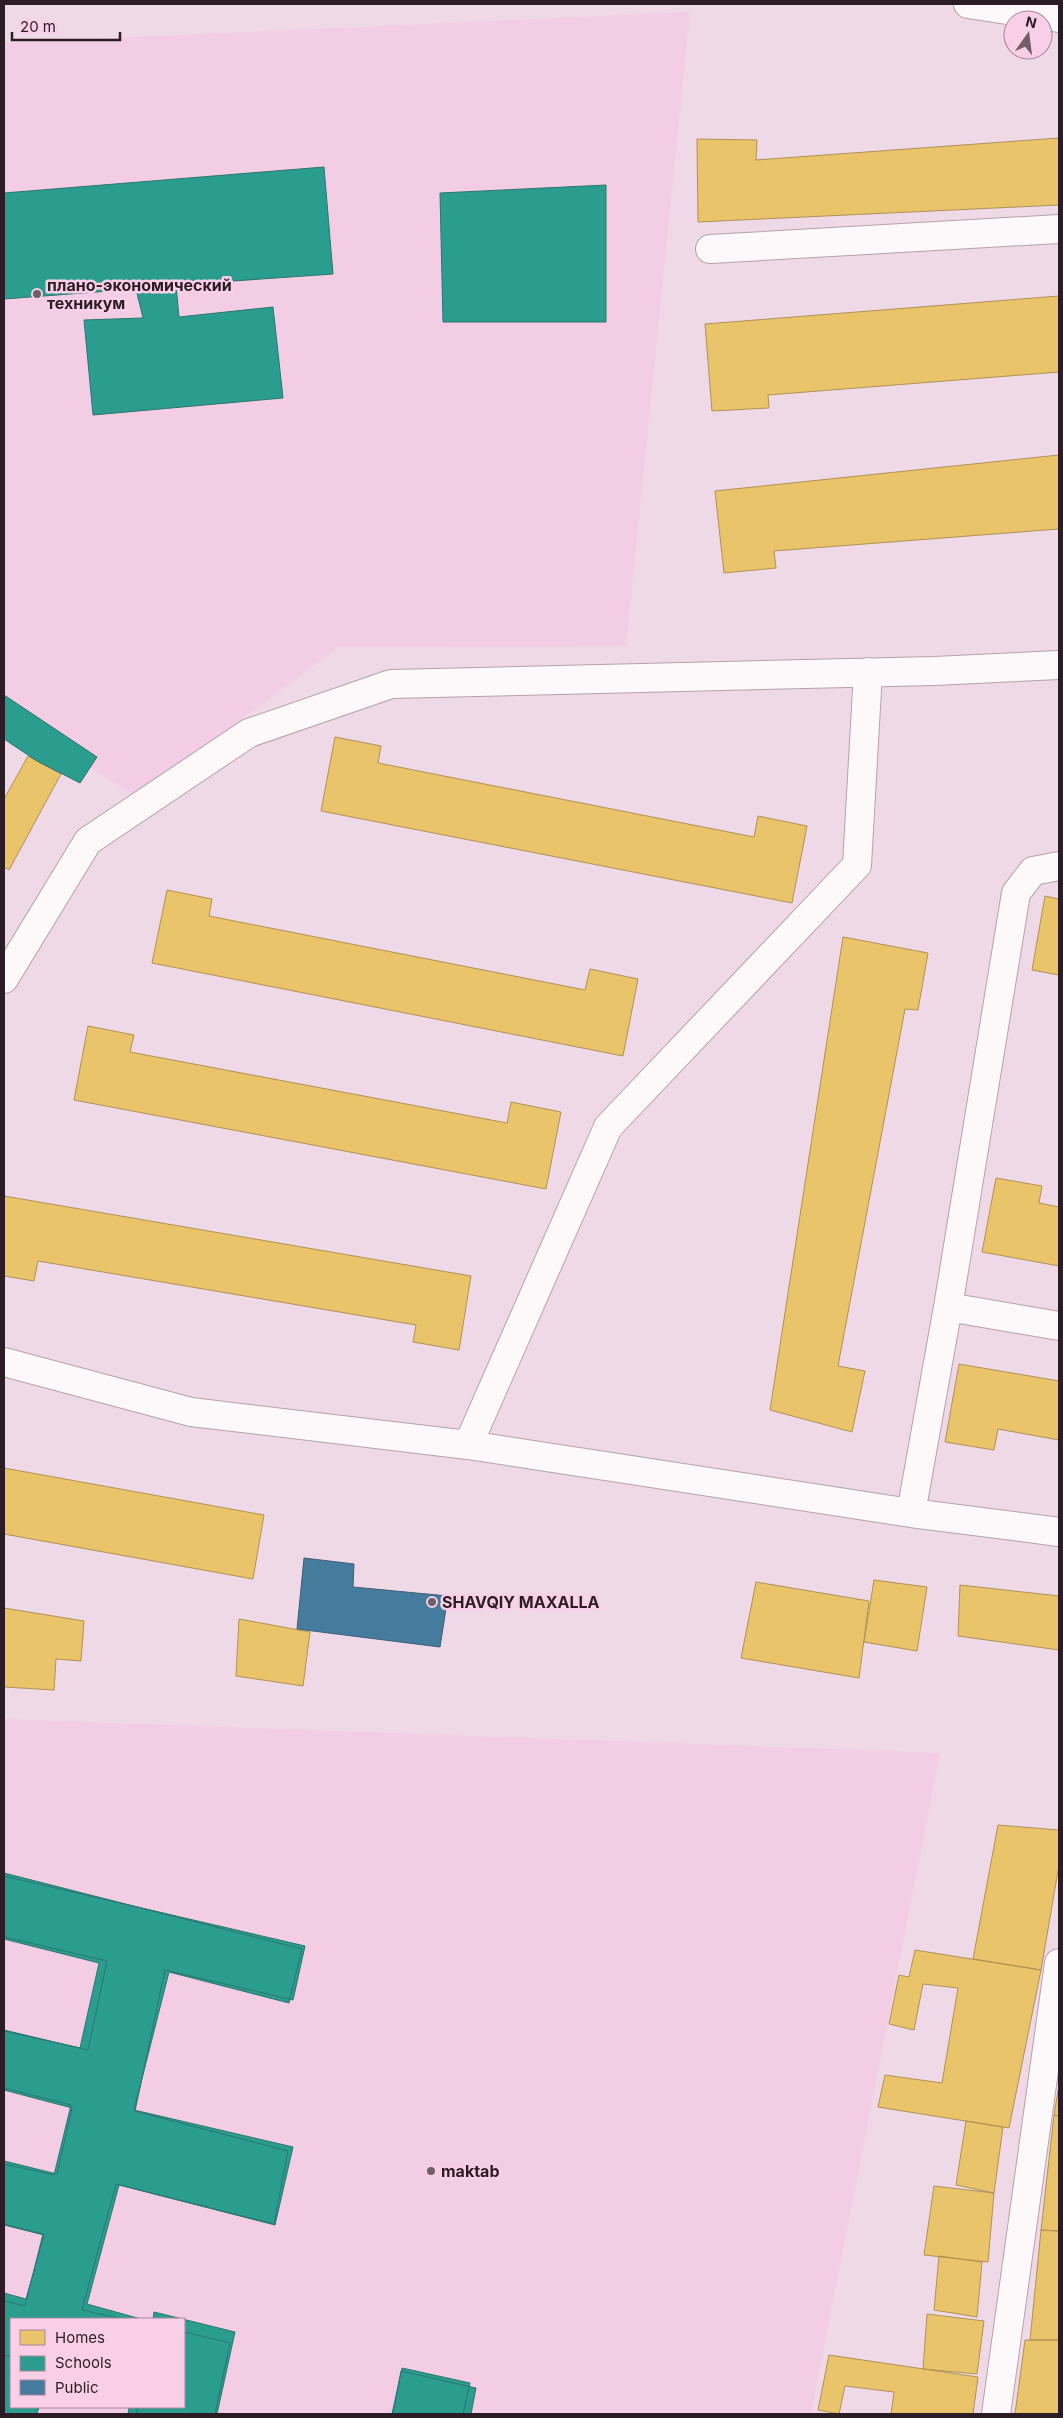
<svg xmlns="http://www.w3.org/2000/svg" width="1063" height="2418" viewBox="0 0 1063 2418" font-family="Inter,sans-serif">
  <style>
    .built { fill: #f2cde3; fill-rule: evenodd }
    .homes { fill: #e9c46a; stroke: #b09256 }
    .schools { fill: #2a9d8f; stroke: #2b7670 }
    .public { fill: #457b9d; stroke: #3e5e79 }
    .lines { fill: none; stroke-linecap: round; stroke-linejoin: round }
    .minor-casing { stroke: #b4a2ac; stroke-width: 30 }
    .minor { stroke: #fdf9fb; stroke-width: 28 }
    .poi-dot { fill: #705e69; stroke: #f9cfe8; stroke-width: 2 }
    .labels { text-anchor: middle; stroke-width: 5; stroke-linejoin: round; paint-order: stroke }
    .poi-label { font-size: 16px; font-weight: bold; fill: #2c1c26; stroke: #f9cfe8; text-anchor: start }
  </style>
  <rect width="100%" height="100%" fill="#efd9e6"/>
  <path class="built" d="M 690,12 L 626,646 L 338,647 L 137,797 L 4,713 L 4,43 Z
    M 4,1719 L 940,1753 L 811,2414 L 4,2414 ZM 11,2319 L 184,2319 L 184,2407 L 11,2407 Z"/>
  <path class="homes" d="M 1059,138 L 1059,205 L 698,222 L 697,139 L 757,140 L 756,160 Z
    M 1059,296 L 1059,372 L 768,395 L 769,408 L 712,411 L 705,324 Z
    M 1059,455 L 1059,529 L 774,551 L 776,568 L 724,573 L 715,491 Z
    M 335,737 L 381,746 L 378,763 L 754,837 L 758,816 L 807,826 L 792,903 L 321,811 Z
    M 28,756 L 61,774 L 9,870 L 4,867 L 4,799 Z
    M 167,890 L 212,899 L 209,916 L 585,990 L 590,969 L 638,979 L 623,1056 L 152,963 Z
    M 1045,896 L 1059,899 L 1059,975 L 1032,970 Z
    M 843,937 L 928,953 L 918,1010 L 905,1009 L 838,1366 L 865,1371 L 852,1432 L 770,1410 Z
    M 88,1026 L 134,1035 L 130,1052 L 507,1123 L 511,1102 L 561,1112 L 546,1189 L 74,1100 Z
    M 996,1178 L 1042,1186 L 1039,1203 L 1059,1207 L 1059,1266 L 982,1252 Z
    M 4,1196 L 471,1276 L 459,1350 L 413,1342 L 416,1325 L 38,1261 L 34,1281 L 4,1276 Z
    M 959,1364 L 1059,1381 L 1059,1440 L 998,1429 L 994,1450 L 945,1442 Z
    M 4,1468 L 264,1515 L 253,1579 L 4,1534 Z
    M 874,1580 L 927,1587 L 917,1651 L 864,1642 Z
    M 756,1582 L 869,1601 L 859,1678 L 741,1658 Z
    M 960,1585 L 1059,1596 L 1059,1650 L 958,1636 Z
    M 4,1608 L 84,1621 L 81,1661 L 56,1659 L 54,1690 L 4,1687 Z
    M 239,1619 L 310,1632 L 303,1686 L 236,1676 Z
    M 998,1825 L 1059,1830 L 1059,1865 L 1041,1970 L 973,1959 Z
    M 915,1950 L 1041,1970 L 1009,2128 L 878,2107 L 885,2075 L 942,2083 L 958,1988 L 923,1984 L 914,2030 L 889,2024 L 899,1975 L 909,1977 Z
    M 1059,2085 L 1059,2116 L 1054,2115 Z
    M 1054,2115 L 1059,2116 L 1059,2231 L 1041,2230 Z
    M 966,2121 L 1003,2127 L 994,2193 L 956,2185 Z
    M 934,2186 L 994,2193 L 988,2262 L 924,2255 Z
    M 1041,2230 L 1059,2231 L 1059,2340 L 1030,2340 Z
    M 939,2256 L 982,2262 L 977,2317 L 934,2310 Z
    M 927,2314 L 984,2321 L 977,2374 L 923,2369 Z
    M 1025,2340 L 1059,2340 L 1059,2414 L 1015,2414 Z
    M 829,2355 L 978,2377 L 973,2414 L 891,2414 L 894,2392 L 845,2386 L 839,2414 L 818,2410 Z"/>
  <path class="schools" d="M 324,167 L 333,274 L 176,285 L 179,317 L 273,307 L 283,398 L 93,415 L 84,320 L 143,318 L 136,289 L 4,299 L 4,193 Z
    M 606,185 L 606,322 L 443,322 L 440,193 Z
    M 4,695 L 97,757 L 80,783 L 37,761 L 4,739 Z
    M 4,1873 L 302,1949 L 289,2003 L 169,1972 L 134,2110 L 293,2147 L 275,2225 L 119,2185 L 87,2304 L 141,2319 L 11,2319 L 11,2407 L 39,2407 L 37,2414 L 4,2414 L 4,2293 L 26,2299 L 44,2235 L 4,2225 L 4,2161 L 57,2174 L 72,2108 L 4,2090 L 4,2030 L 88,2050 L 107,1961 L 4,1937 Z
    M 4,1876 L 305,1946 L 293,2000 L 165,1970 L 135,2111 L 288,2151 L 274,2224 L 116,2184 L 82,2310 L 123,2319 L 11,2319 L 11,2357 L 4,2355 L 4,2301 L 25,2306 L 43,2234 L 4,2224 L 4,2164 L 54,2175 L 71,2105 L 4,2088 L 4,2031 L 80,2048 L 99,1963 L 4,1939 Z
    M 154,2312 L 235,2332 L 217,2414 L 136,2414 L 138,2407 L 184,2407 L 184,2319 L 153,2319 Z
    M 184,2332 L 230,2343 L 215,2414 L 128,2414 L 129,2407 L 184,2407 Z
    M 402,2368 L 470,2383 L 463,2414 L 392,2414 Z
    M 401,2371 L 476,2388 L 471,2414 L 393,2414 Z"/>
  <path class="public" d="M 304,1558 L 354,1564 L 353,1587 L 448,1596 L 440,1647 L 297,1629 Z"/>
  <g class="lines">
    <g class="minor-casing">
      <path id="minor" d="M 968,4 L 1059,18
        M 710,249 L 1059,229
        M 4,979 L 88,841 L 249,733 L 391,684 L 934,671 L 1059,665
        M 948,1307 L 1059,1326
        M 4,1362 L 191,1412 L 468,1445 L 911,1513 L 1059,1532
        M 468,1445 L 608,1127 L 857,865 L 868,672
        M 911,1513 L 948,1307 L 1016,893 L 1033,871 L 1059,866
        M 996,2414 L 1059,1963"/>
    </g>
    <use href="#minor" class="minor"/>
  </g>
  <g class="poi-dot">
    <circle cx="37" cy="294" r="5"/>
    <circle cx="432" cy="1602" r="5"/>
    <circle cx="431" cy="2171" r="5"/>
  </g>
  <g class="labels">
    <g class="poi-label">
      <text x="47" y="291">плано-экономический<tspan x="47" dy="18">техникум</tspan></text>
      <text x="442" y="1608">SHAVQIY MAXALLA</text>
      <text x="441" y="2177">maktab</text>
    </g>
  </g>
  <rect width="1063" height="2418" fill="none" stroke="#2c1c26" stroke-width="10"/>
  <rect x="10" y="2318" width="175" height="90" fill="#f9cfe8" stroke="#a7879a"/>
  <rect x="20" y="2330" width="25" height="15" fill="#e9c46a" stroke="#a7879a"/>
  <text x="55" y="2343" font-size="15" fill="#2c1c26">Homes</text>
  <rect x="20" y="2356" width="25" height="15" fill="#2a9d8f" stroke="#a7879a"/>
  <text x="55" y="2368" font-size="15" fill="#2c1c26">Schools</text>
  <rect x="20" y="2380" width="25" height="15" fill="#457b9d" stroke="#a7879a"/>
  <text x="55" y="2393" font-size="15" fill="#2c1c26">Public</text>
  <g transform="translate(1028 35) rotate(14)"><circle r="24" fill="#f9cfe8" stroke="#a7879a"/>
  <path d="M0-4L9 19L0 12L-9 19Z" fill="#705e69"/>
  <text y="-8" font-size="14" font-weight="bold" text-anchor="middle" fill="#2c1c26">N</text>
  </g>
  <path d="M12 32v8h108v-8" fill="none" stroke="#2c1c26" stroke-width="2.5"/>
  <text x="20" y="32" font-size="15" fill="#2c1c26" stroke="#f9cfe8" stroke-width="4" paint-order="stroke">20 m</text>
</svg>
